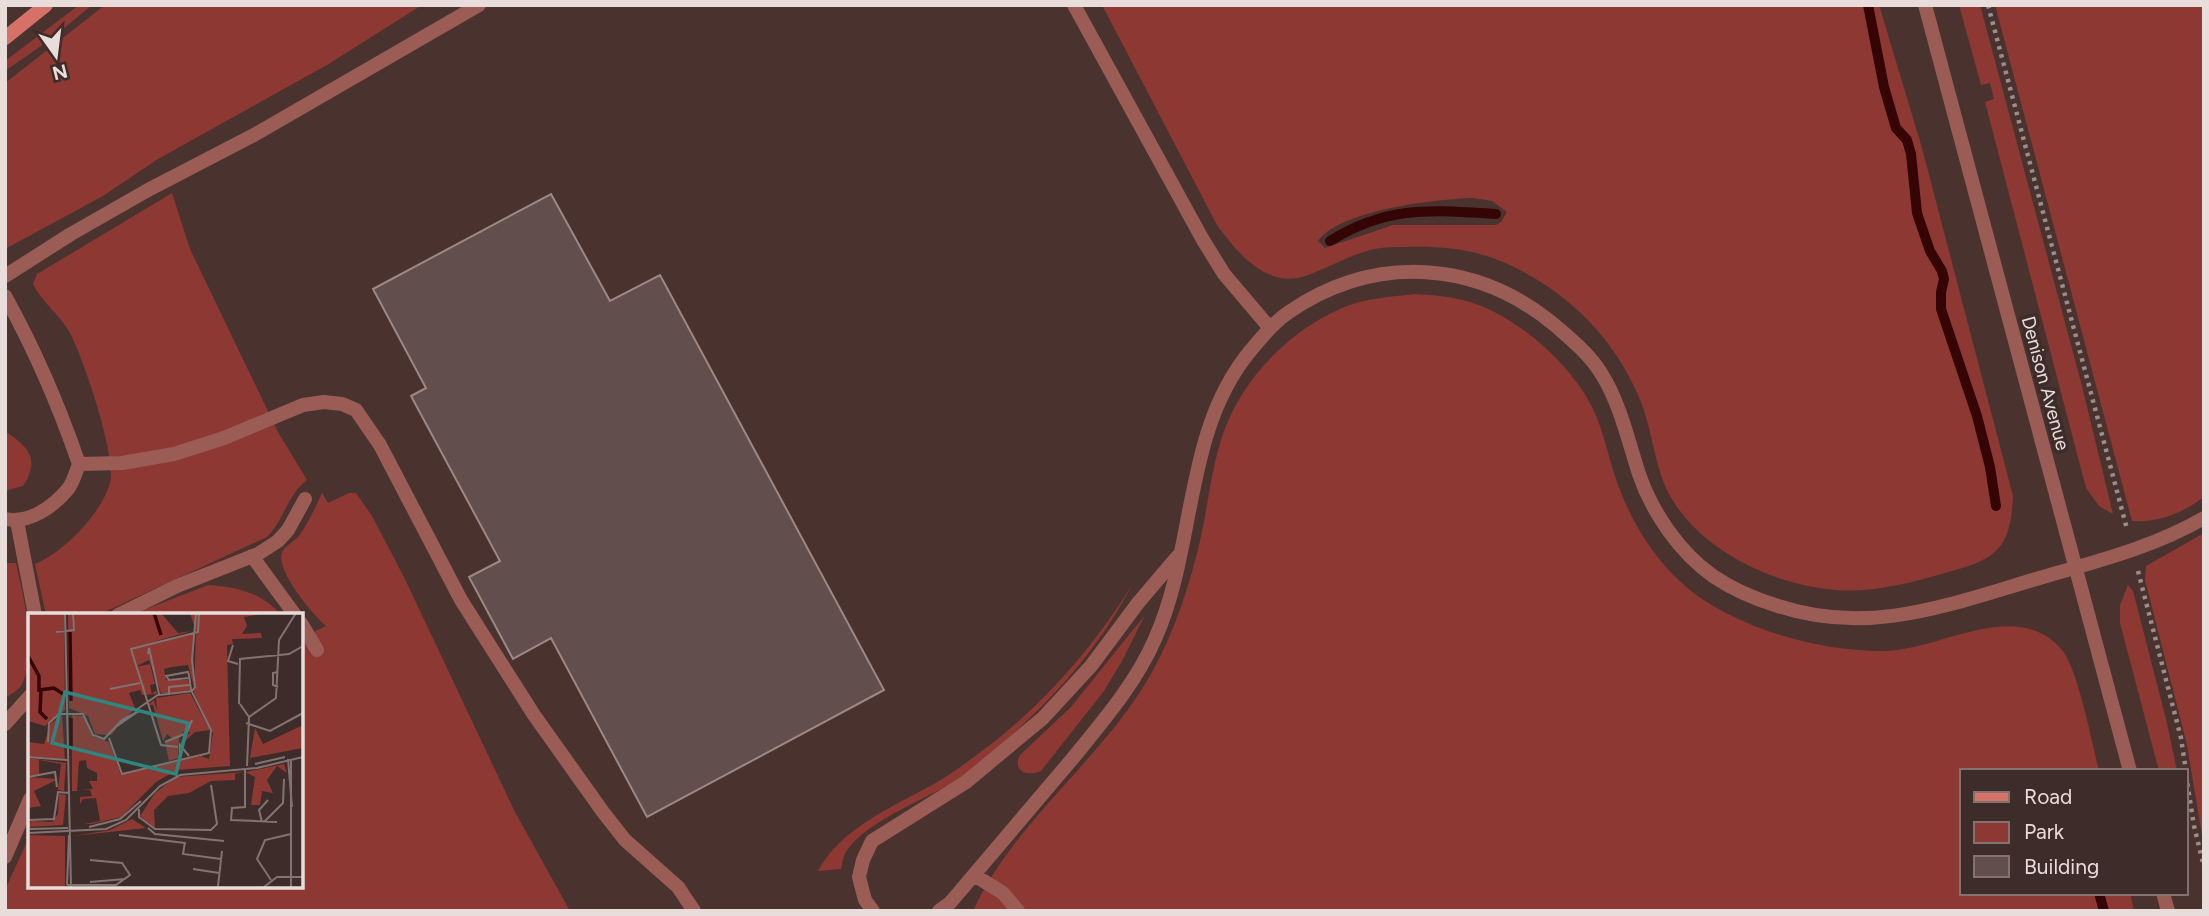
<svg xmlns="http://www.w3.org/2000/svg" width="2209" height="916" viewBox="0 0 2209 916" font-family="Figtree,sans-serif">
  <style>
    .built { fill: #4a322f; fill-rule: evenodd }
    .green { fill: #8d3833; fill-rule: evenodd }
    .lines { fill: none; stroke-linecap: round; stroke-linejoin: round }
    .stream { stroke: #350405; stroke-width: 10 }
    .building { fill: #624f4d; stroke: #9d8885; stroke-width: 2 }
    .path { stroke: #9b8d8b; stroke-width: 4.5; stroke-dasharray: 3.5 5; stroke-linecap: butt }
    .service { stroke: #9b5c55; stroke-width: 14 }
    .tertiary { stroke: #9b5c55; stroke-width: 14 }
    .secondary { stroke: #d67168; stroke-width: 14 }
    .labels { text-anchor: middle; stroke-width: 7; stroke-linejoin: round; paint-order: stroke }
    .street-label { font-size: 19px; fill: #e9dddc; stroke: #3d2c2a }
    .inset-river { fill: none; stroke: #350405; stroke-width: 3.5 }
    .inset-road { fill: none; stroke: #827371; stroke-width: 2 }
    .view { fill: #30857e; fill-opacity: 0.15; stroke: #30857e; stroke-width: 3.5 }
    .inset-edge { fill: none; stroke: #e9dddc; stroke-width: 3.5 }
  </style>
  <rect width="100%" height="100%" fill="#3d2c2a"/>
  <path class="built" d="M 5,5 L 2204,5 L 2204,911 L 5,911 ZM 30,615 L 301,615 L 301,886 L 30,886 ZM 1962,771 L 2186,771 L 2186,893 L 1962,893 Z"/>
  <path class="green" d="M 79,5 L 92,5 L 51,39 L 5,71 L 5,61 Z
    M 105,5 L 422,5 L 327,65 L 158,159 L 103,196 L 5,249 L 5,83 Z
    M 1102,5 L 1879,5 L 1922,148 L 2013,496 C 2011,551 1994,560 1945,573 C 1910,583 1873,593 1836,590 C 1774,586 1694,548 1666,488 C 1655,463 1652,434 1643,407 C 1619,344 1575,297 1514,267 C 1480,250 1445,246 1407,247 C 1397,247 1385,247 1375,249 C 1347,255 1328,269 1302,277 C 1265,287 1236,251 1217,225 ZM 1473,198 L 1492,201 L 1507,212 L 1501,222 L 1496,225 L 1393,225 L 1325,248 L 1318,241 C 1340,210 1436,199 1473,198 Z
    M 1959,5 L 1980,5 L 2082,386 L 2113,514 L 2099,506 L 2086,488 L 1985,102 L 1994,99 L 1990,83 L 1981,85 Z
    M 1995,5 L 2204,5 L 2204,497 C 2183,513 2158,523 2132,521 Z
    M 172,193 L 190,249 L 278,432 L 307,480 C 288,494 284,520 267,537 L 98,615 L 46,615 L 35,564 C 64,552 101,514 110,483 C 117,457 84,361 71,335 C 62,316 42,303 33,284 L 37,274 Z
    M 1415,294 C 1431,295 1447,296 1462,300 C 1512,311 1571,363 1593,409 C 1604,432 1608,456 1616,479 C 1633,529 1665,577 1710,604 C 1760,634 1824,651 1882,651 C 1940,651 2017,596 2062,650 C 2078,669 2092,743 2099,771 L 1962,771 L 1962,893 L 2130,893 L 2134,911 L 973,911 C 1015,820 1102,760 1151,674 C 1174,633 1188,590 1199,545 C 1208,508 1211,467 1224,431 C 1244,377 1289,331 1342,308 C 1364,298 1391,297 1415,294 Z
    M 5,431 C 28,447 41,458 23,486 L 5,491 Z
    M 322,493 L 328,503 L 349,493 L 356,493 L 372,516 L 404,577 L 515,812 L 570,911 L 5,911 L 5,890 L 30,835 L 30,886 L 301,886 L 301,638 L 326,626 C 313,615 275,570 282,552 C 285,546 293,542 298,537 C 308,524 315,508 322,493 Z
    M 2204,533 L 2204,848 L 2187,745 L 2145,580 L 2146,566 Z
    M 5,563 L 16,563 C 23,597 39,653 22,684 C 19,690 11,694 5,698 Z
    M 1133,583 C 1101,645 1058,694 1006,740 C 991,753 977,768 961,778 C 929,798 870,819 848,849 C 843,855 843,862 841,869 L 818,871 C 840,829 892,807 932,785 C 945,778 959,768 971,759 C 1036,713 1092,651 1133,583 Z
    M 208,585 C 237,587 261,592 281,615 L 131,615 Z
    M 2128,585 L 2133,591 L 2167,723 L 2177,771 L 2159,771 L 2120,623 L 2120,605 Z
    M 1145,615 L 1122,661 L 1104,691 L 1041,771 C 1027,777 1012,771 1020,755 L 1071,707 Z"/>
  <g class="lines">
    <path class="stream" d="M 1868,5 L 1884,87 L 1896,128 L 1907,140 L 1911,154 L 1917,213 L 1930,251 L 1942,271 L 1944,279 L 1941,292 L 1941,309 L 1977,416 L 1990,467 L 1996,506
      M 1330,241 C 1388,205 1431,210 1496,214
      M 2099,893 L 2104,911"/>
  </g>
  <path class="building" d="M 551,194 L 610,301 L 660,275 L 884,690 L 647,817 L 551,638 L 513,659 L 469,577 L 500,561 L 411,396 L 426,388 L 373,289 Z"/>
  <g class="lines">
    <path class="path" d="M 1988,5 L 2127,529
      M 2138,571 L 2181,738 L 2186,771
      M 2186,775 L 2194,826 L 2204,867"/>
    <path class="service" d="M 1074,5 L 1203,240 L 1224,274 L 1269,327
      M 5,276 L 71,234 L 148,190 L 254,135 L 479,5
      M 5,296 C 35,350 59,406 79,464 C 76,472 73,483 68,489 C 53,507 29,524 5,519
      M 79,464 L 122,463 L 174,454 L 224,438 L 303,405 L 324,402 L 342,404 L 356,410 L 380,445 L 461,600 L 534,715 L 603,812 L 625,840 L 678,887 L 694,911
      M 17,521 L 35,615
      M 252,556 L 295,615
      M 118,615 L 177,586 L 258,554 L 278,541 L 288,530 L 305,499
      M 301,623 L 317,650
      M 5,724 L 30,696
      M 5,857 L 30,799
      M 974,875 L 1003,893 L 1018,911
      M 873,911 L 865,900 L 859,877 L 863,860 L 872,841 L 966,782 L 1043,718 L 1091,666 L 1138,603 L 1177,557
      M 939,911 L 950,903 C 991,855 1032,807 1073,758 C 1103,721 1136,683 1155,639 C 1197,545 1183,431 1251,350 C 1263,336 1274,322 1289,312 C 1376,253 1478,260 1557,327 C 1573,341 1590,355 1601,373 C 1620,403 1628,440 1639,474 C 1652,512 1679,552 1713,576 C 1732,589 1755,599 1778,606 C 1871,637 1953,603 2043,577 C 2098,561 2154,547 2204,518"/>
    <path class="tertiary" d="M 1925,5 L 2130,771
      M 2163,893 L 2168,911"/>
    <path class="secondary" d="M 5,38 L 46,5"/>
  </g>
  <g class="labels">
    <g class="street-label">
      <text transform="translate(2046 383) rotate(75)" y="7">Denison Avenue</text>
    </g>
  </g>
  <g transform="translate(28 613)">
    <rect width="275" height="275" fill="#3d2c2a"/>
    <path d="M 0,0 L 36,0 L 37,97 L 17,113 L 0,108 ZM 40,0 L 133,0 L 150,20 L 164,18 L 121,30 L 165,20 L 166,74 L 160,52 L 144,54 L 136,56 L 138,67 L 160,67 L 162,77 L 142,80 L 140,75 L 140,80 L 133,80 L 121,47 L 107,54 L 122,51 L 127,71 L 122,72 L 124,81 L 128,77 L 129,81 L 114,82 L 112,77 L 101,80 L 107,95 L 83,122 L 67,121 L 60,103 L 41,95 ZM 162,0 L 241,0 L 216,4 L 219,13 L 214,21 L 233,20 L 234,25 L 204,26 L 205,31 L 199,32 L 202,153 L 149,157 L 128,169 L 93,204 L 64,211 L 56,211 L 72,208 L 68,185 L 55,186 L 52,191 L 52,184 L 64,183 L 62,177 L 53,177 L 65,176 L 61,168 L 69,168 L 69,160 L 59,155 L 58,147 L 51,148 L 49,178 L 44,178 L 44,102 L 55,103 L 66,124 L 81,129 L 93,162 L 173,143 L 181,146 L 185,120 L 166,80 L 168,18 ZM 162,80 L 182,117 L 167,119 L 156,129 L 156,122 L 163,120 L 157,118 L 164,106 L 151,125 L 150,145 L 141,148 L 137,130 L 145,126 L 139,121 L 135,128 L 125,92 L 120,92 L 126,87 L 129,98 L 128,85 ZM 34,102 L 37,146 L 0,143 L 0,129 L 16,131 L 23,110 ZM 275,112 L 275,135 L 222,145 L 227,115 L 235,131 ZM 0,145 L 38,150 L 36,178 L 30,177 L 33,151 L 11,147 L 11,161 L 0,163 ZM 256,151 L 259,160 L 249,153 L 239,167 L 245,180 L 234,178 L 232,192 L 223,192 L 227,164 L 217,159 ZM 216,159 L 207,161 L 207,167 L 183,168 L 161,180 L 140,183 L 126,197 L 127,215 L 112,203 L 127,180 L 148,164 ZM 0,164 L 30,166 L 6,178 L 13,193 L 0,195 L 0,200 ZM 31,181 L 38,182 L 35,212 L 0,214 L 3,208 L 24,209 L 30,201 ZM 104,206 L 118,215 L 45,223 L 82,217 ZM 0,222 L 37,223 L 37,274 L 0,274 Z" fill="#8d3833"/>
    <path class="inset-river" d="M 126,0 L 133,22M 42,19 L 43,88M 0,43 L 11,63 L 11,77 L 26,75 L 35,81M 13,77 L 12,99 L 19,106M 43,137 L 43,105"/>
    <path class="inset-road" d="M 37,0 L 43,274M 28,19 L 46,17 L 45,0M 205,32 L 200,48 L 210,51M 250,59 L 245,60 L 245,72 L 250,74M 82,76 L 112,70M 131,82 L 164,78 L 167,74 L 164,47 L 168,0M 141,82 L 141,74 L 162,72M 211,91 L 212,46 L 261,41 L 275,33M 212,91 L 221,104 L 219,153M 108,97 L 131,81 L 121,35 L 120,41M 221,104 L 248,85 L 251,27 L 268,0M 218,110 L 242,118 L 275,100M 81,125 L 94,161 L 181,140 L 183,117 L 163,77 L 161,62 L 160,59 L 138,63 L 141,67 L 161,65M 20,129 L 21,110 L 31,101 L 55,101 L 65,122 L 76,126 L 94,107 L 111,98 L 89,113M 137,129 L 159,120M 154,131 L 164,107M 150,134 L 133,132 L 103,36 L 170,19 L 171,0M 0,144 L 39,147M 152,145 L 152,132 L 161,143M 260,146 L 264,194M 263,148 L 263,274M 227,151 L 257,144M 217,157 L 217,194 L 204,195 L 203,207 L 249,209M 0,164 L 27,159 L 29,174M 111,196 L 111,204 L 127,216 L 183,217 L 189,211 L 183,172M 0,207 L 26,206 L 30,179 L 41,180M 234,209 L 231,197 L 240,187M 236,209 L 255,190 L 256,166M 61,214 L 92,206 L 113,188M 120,215 L 127,221 L 196,228M 2,216 L 40,215M 0,220 L 78,216 L 98,207 L 132,173 L 152,162 L 229,155 L 275,144M 91,222 L 157,230M 157,229 L 155,241 L 193,246M 165,256 L 191,260M 243,267 L 229,246 L 237,227 L 263,221M 62,269 L 97,266M 39,272 L 88,272 L 102,262 L 94,250 L 62,247M 39,272 L 41,222M 190,273 L 194,238M 236,274 L 249,264 L 275,264"/>
    <path class="view" d="M 37,79 L 160,110 L 148,161 L 24,130 Z"/>
    <rect width="275" height="275" class="inset-edge"/>
  </g>
  <rect width="2209" height="916" fill="none" stroke="#e9dddc" stroke-width="14"/>
  <rect x="1960" y="769" width="228" height="126" fill="#3d2c2a" stroke="#827371" stroke-width="2"/>
  <rect x="1974" y="792" width="35" height="10" fill="#d67168" stroke="#827371" stroke-width="2"/>
  <text x="2024" y="804" font-size="21" fill="#e9dddc">Road</text>
  <rect x="1974" y="822" width="35" height="21" fill="#8d3833" stroke="#827371" stroke-width="2"/>
  <text x="2024" y="839" font-size="21" fill="#e9dddc">Park</text>
  <rect x="1974" y="856" width="35" height="21" fill="#624f4d" stroke="#827371" stroke-width="2"/>
  <text x="2024" y="874" font-size="21" fill="#e9dddc">Building</text>
  <g transform="translate(56 56) rotate(166)" stroke="#3d2c2a" stroke-width="5" paint-order="stroke">
  <path d="M0-5L12 26L0 18L-12 26Z" fill="#e9dddc"/>
  <text y="-10" font-size="19" font-weight="bold" text-anchor="middle" fill="#e9dddc">N</text>
  </g>
</svg>
